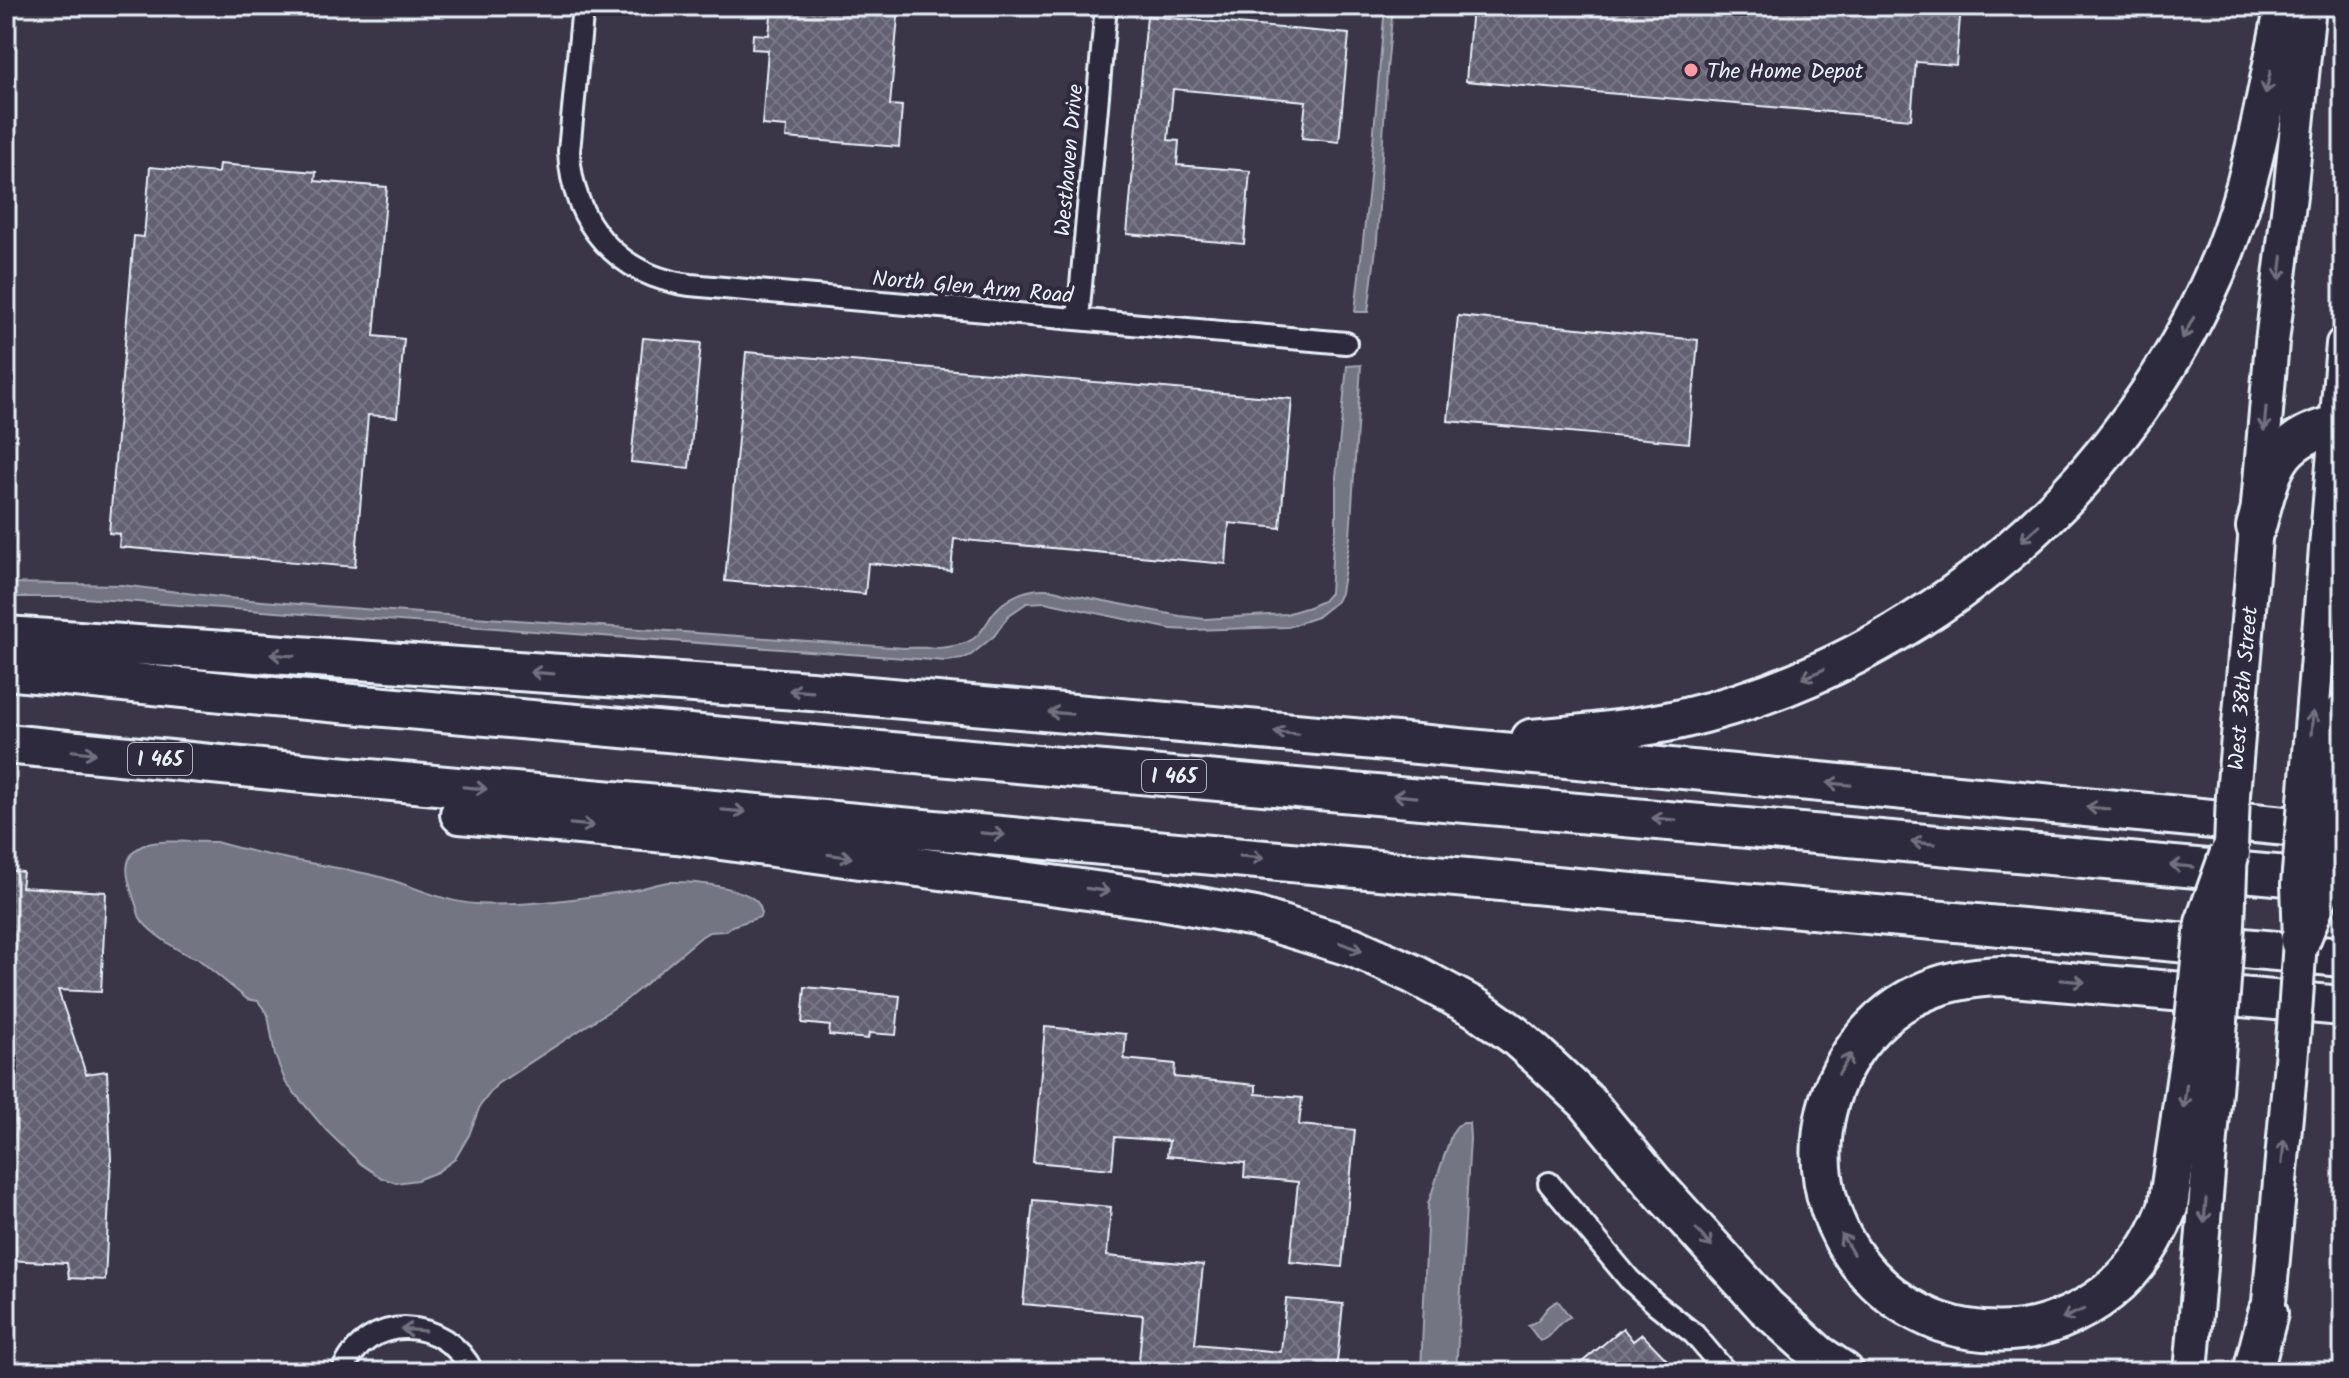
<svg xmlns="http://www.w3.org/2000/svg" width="2349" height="1378" viewBox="0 0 2349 1378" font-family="Kalam,sans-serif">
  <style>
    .water { fill: #737482; stroke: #a2a6b1; stroke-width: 2 }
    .building { fill: url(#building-cross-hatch); stroke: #e8f1f8; stroke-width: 2 }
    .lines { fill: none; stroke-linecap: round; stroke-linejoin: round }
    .minor-casing { stroke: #e8f1f8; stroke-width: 26 }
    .primary-casing { stroke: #e8f1f8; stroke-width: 38 }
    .motorway-casing { stroke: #e8f1f8; stroke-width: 44 }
    .minor { stroke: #2f2a3d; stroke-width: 20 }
    .primary { stroke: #2f2a3d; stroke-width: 32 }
    .motorway { stroke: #2f2a3d; stroke-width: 38 }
    .primary-bridge-casing { stroke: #e8f1f8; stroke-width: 38; stroke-linecap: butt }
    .motorway-bridge-casing { stroke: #e8f1f8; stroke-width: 44; stroke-linecap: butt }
    .primary-bridge { stroke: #2f2a3d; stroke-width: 32 }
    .motorway-bridge { stroke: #2f2a3d; stroke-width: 38 }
    .oneway { stroke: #70707e }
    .poi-dot { fill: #ff9aa2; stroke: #2f2a3d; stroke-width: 3 }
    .labels { text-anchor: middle; stroke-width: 8; stroke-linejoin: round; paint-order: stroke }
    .shield { fill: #2f2a3d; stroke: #b0b5c0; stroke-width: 2 }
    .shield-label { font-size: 20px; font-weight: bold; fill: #e8f1f8 }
    .poi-label { font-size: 22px; fill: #e8f1f8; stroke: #2f2a3d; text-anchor: start }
    .street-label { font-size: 22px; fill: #e8f1f8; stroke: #2f2a3d }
  </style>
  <defs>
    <pattern id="building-cross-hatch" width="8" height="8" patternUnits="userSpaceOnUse" patternTransform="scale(2)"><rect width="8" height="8" fill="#636171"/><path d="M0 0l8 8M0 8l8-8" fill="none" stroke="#797886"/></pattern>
  </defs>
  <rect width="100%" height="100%" fill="#3a3648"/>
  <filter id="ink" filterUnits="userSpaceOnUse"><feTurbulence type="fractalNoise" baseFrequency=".0125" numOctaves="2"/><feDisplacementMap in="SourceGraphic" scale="16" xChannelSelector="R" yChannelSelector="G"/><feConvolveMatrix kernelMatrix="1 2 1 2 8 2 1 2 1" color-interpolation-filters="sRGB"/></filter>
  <g filter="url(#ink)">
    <path class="water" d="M 1385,6 L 1393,6 L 1387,70 L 1377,240 L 1368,312 L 1355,312 L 1369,188 Z
      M 1361,365 L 1350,537 L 1341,593 L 1337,601 L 1317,617 L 1288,627 L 1191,630 L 1171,629 L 1045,602 L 1027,603 L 1009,615 L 994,636 L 971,655 L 962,659 L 946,661 L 69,597 L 6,597 L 6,583 L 121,585 L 227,598 L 322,606 L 904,648 C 925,647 954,651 973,639 C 983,633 988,619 996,610 C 1013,591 1041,584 1064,593 L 1180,616 L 1205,619 L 1286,614 L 1309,607 L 1323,601 L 1330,593 L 1333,544 L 1336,529 L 1336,477 L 1347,366 Z
      M 216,842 C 269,858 323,864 377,876 C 410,884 442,902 476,904 C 524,907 586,898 634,890 C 645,888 658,883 669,882 C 689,881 771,887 760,917 L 732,926 L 725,931 L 709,932 L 701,937 L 626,1000 L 497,1084 L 480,1106 L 469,1135 L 455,1159 L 437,1172 L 417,1180 L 396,1183 L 382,1178 L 361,1164 L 326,1130 L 286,1083 L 275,1055 L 268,1015 L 258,1001 L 247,999 L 197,958 C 185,957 147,930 141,919 C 139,917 138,911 137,908 C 131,888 116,859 142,846 C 156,839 199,842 216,842 Z
      M 1463,1123 L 1469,1123 L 1470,1139 L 1456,1372 L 1421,1372 L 1428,1204 L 1452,1133 L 1457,1126 Z
      M 1558,1301 L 1570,1317 C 1555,1322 1555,1337 1540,1341 L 1528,1325 C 1544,1321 1542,1307 1558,1301 Z"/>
    <path class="building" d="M 772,6 L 899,6 L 890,105 L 902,106 L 899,147 L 786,138 L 787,127 L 762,125 L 768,50 L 752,49 L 753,34 L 769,35 Z
      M 1472,6 L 1961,6 L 1956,65 L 1916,62 L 1911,119 L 1466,81 Z
      M 1147,16 L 1349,34 L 1339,142 L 1302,138 L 1306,101 L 1173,89 L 1168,140 L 1179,141 L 1177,165 L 1250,171 L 1244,244 L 1127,234 Z
      M 219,164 L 316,172 L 315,181 L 387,187 L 374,336 L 404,339 L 397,417 L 368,415 L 355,567 L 119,547 L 120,534 L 109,533 L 134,236 L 144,237 L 150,167 L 218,173 Z
      M 1458,316 L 1698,340 L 1689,443 L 1448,421 Z
      M 643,338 L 701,343 L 689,468 L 631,462 Z
      M 746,352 L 1292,399 L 1280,528 L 1229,523 L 1226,564 L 954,539 L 951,571 L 868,563 L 865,594 L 725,581 Z
      M 6,870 L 23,872 L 21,887 L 106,892 L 101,992 L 58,990 L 86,1074 L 107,1071 L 111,1159 L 105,1280 L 69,1278 L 67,1263 L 6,1260 Z
      M 805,987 L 900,996 L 896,1035 L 869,1033 L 868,1039 L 829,1035 L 830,1026 L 802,1023 Z
      M 1045,1027 L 1126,1034 L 1124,1059 L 1175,1064 L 1174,1077 L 1256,1085 L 1256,1094 L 1302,1098 L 1299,1125 L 1355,1130 L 1342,1267 L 1290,1262 L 1298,1182 L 1244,1177 L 1245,1163 L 1167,1156 L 1169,1141 L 1115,1137 L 1112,1169 L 1033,1162 Z
      M 1033,1200 L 1111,1207 L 1107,1256 L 1203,1265 L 1195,1344 L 1281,1352 L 1286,1299 L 1343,1304 L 1336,1372 L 1138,1372 L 1143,1315 L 1023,1304 Z
      M 1623,1328 L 1633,1341 L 1642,1334 L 1670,1363 L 1659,1372 L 1570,1372 Z"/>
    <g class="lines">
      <g class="minor-casing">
        <path id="minor" d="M 583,6 L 569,151 C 572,223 618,276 690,285 L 1346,343
          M 1078,319 L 1106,6
          M 1549,1183 L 1629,1279 L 1656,1304 L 1694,1334 L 1726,1372
          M 342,1372 C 368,1311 445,1316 473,1372"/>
      </g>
      <g class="primary-casing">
        <path id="primary" d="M 2233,795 L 2272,342 L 2290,195 L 2309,6
          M 2305,801 L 2343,344
          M 2268,1313 L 2294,1028
          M 2191,1372 L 2221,1021"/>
      </g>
      <g class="motorway-casing">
        <path id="motorway" d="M 2256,527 C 2272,469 2275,436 2343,424
          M 6,636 L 811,691 L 1364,739 L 2339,831
          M 6,670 L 262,696 L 2343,881
          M 1531,739 C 1580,735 1632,730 1681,719 C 1924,662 2131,484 2224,252 C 2255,174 2267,88 2285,6
          M 6,744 L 314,774 L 2343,957
          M 2331,803 L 2343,714
          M 460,814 L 677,834 L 1161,900 L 1255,917 L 1353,947 L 1415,975 L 1476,1008 L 1514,1035 L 1539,1057 L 1587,1102 L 1652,1181 L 1766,1307 L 1819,1355 L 1844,1372
          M 2195,1019 L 2168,1207 C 2148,1260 2113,1299 2059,1320 C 2023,1335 1977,1335 1940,1322 C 1830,1281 1787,1151 1852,1053 C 1868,1029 1892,1006 1919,994 C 1945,981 1973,977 2001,976 L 2343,1006
          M 2253,1372 L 2268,1313"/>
      </g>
      <use href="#minor" class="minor"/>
      <use href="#primary" class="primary"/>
      <use href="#motorway" class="motorway"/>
      <g class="primary-bridge-casing">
        <path id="primary-bridge" d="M 2221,1021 L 2228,925 L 2233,795
          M 2294,1028 L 2300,941 L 2298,884 L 2305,801"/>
      </g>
      <g class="motorway-bridge-casing">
        <path id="motorway-bridge" d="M 2300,941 L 2322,886 L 2331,803
          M 2195,1019 L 2205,923 L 2230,853"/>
      </g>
      <use href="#primary-bridge" class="primary-bridge"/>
      <use href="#motorway-bridge" class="motorway-bridge"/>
    </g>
    <defs><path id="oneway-shaft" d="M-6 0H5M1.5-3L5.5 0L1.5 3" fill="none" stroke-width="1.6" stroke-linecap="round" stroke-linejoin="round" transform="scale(2)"/></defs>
    <g class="oneway">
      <use href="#oneway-shaft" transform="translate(2268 82) rotate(102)"/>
      <use href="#oneway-shaft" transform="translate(2281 268) rotate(97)"/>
      <use href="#oneway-shaft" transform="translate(2188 328) rotate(118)"/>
      <use href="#oneway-shaft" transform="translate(2265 419) rotate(95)"/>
      <use href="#oneway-shaft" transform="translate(2030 533) rotate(138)"/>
      <use href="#oneway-shaft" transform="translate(282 655) rotate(-176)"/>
      <use href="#oneway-shaft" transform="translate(542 673) rotate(-176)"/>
      <use href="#oneway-shaft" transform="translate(1813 674) rotate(157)"/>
      <use href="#oneway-shaft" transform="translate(801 691) rotate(-176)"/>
      <use href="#oneway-shaft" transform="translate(1060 713) rotate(-175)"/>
      <use href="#oneway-shaft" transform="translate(2312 723) rotate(-85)"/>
      <use href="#oneway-shaft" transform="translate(1286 733) rotate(-175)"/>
      <use href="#oneway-shaft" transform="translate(84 752) rotate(6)"/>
      <use href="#oneway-shaft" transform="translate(1839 784) rotate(-175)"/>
      <use href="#oneway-shaft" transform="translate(475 788) rotate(5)"/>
      <use href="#oneway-shaft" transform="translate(1405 796) rotate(-175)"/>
      <use href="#oneway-shaft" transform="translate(2098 808) rotate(-175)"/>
      <use href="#oneway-shaft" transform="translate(734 811) rotate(5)"/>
      <use href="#oneway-shaft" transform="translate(1664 819) rotate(-175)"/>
      <use href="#oneway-shaft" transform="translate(582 825) rotate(5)"/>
      <use href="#oneway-shaft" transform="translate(993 834) rotate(5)"/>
      <use href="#oneway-shaft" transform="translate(1923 843) rotate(-175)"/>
      <use href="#oneway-shaft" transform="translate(840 856) rotate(8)"/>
      <use href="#oneway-shaft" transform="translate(1252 857) rotate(5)"/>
      <use href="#oneway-shaft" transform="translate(2182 866) rotate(-175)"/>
      <use href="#oneway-shaft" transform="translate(1098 890) rotate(8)"/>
      <use href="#oneway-shaft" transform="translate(1351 947) rotate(21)"/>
      <use href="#oneway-shaft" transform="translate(2073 981) rotate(5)"/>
      <use href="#oneway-shaft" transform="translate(1845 1064) rotate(-59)"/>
      <use href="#oneway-shaft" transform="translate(2185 1096) rotate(98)"/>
      <use href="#oneway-shaft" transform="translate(2283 1152) rotate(-85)"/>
      <use href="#oneway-shaft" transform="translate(2205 1211) rotate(95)"/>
      <use href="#oneway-shaft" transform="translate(1704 1238) rotate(49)"/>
      <use href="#oneway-shaft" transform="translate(1847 1244) rotate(-121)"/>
      <use href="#oneway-shaft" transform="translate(2073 1314) rotate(156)"/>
      <use href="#oneway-shaft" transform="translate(413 1330) rotate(-176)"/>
    </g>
  </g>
  <circle class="poi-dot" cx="1691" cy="70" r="8"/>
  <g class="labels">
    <g class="shield">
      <rect x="128" y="743" width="64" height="32" rx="6"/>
      <rect x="1142" y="760" width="64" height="32" rx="6"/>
    </g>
    <g class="shield-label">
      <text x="160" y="766">I 465</text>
      <text x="1174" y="783">I 465</text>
    </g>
    <g class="poi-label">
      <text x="1707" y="78">The Home Depot</text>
    </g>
    <g class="street-label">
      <text transform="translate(1068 160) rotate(-85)" y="8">Westhaven Drive</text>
      <text transform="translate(973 286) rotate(5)" y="8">North Glen Arm Road</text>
      <text transform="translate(2242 688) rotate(-85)" y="8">West 38th Street</text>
    </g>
  </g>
  <rect width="2349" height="1378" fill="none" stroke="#2f2a3d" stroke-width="32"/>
  <rect x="16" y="16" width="2317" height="1346" fill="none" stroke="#e8f1f8" stroke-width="3" filter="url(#ink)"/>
</svg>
